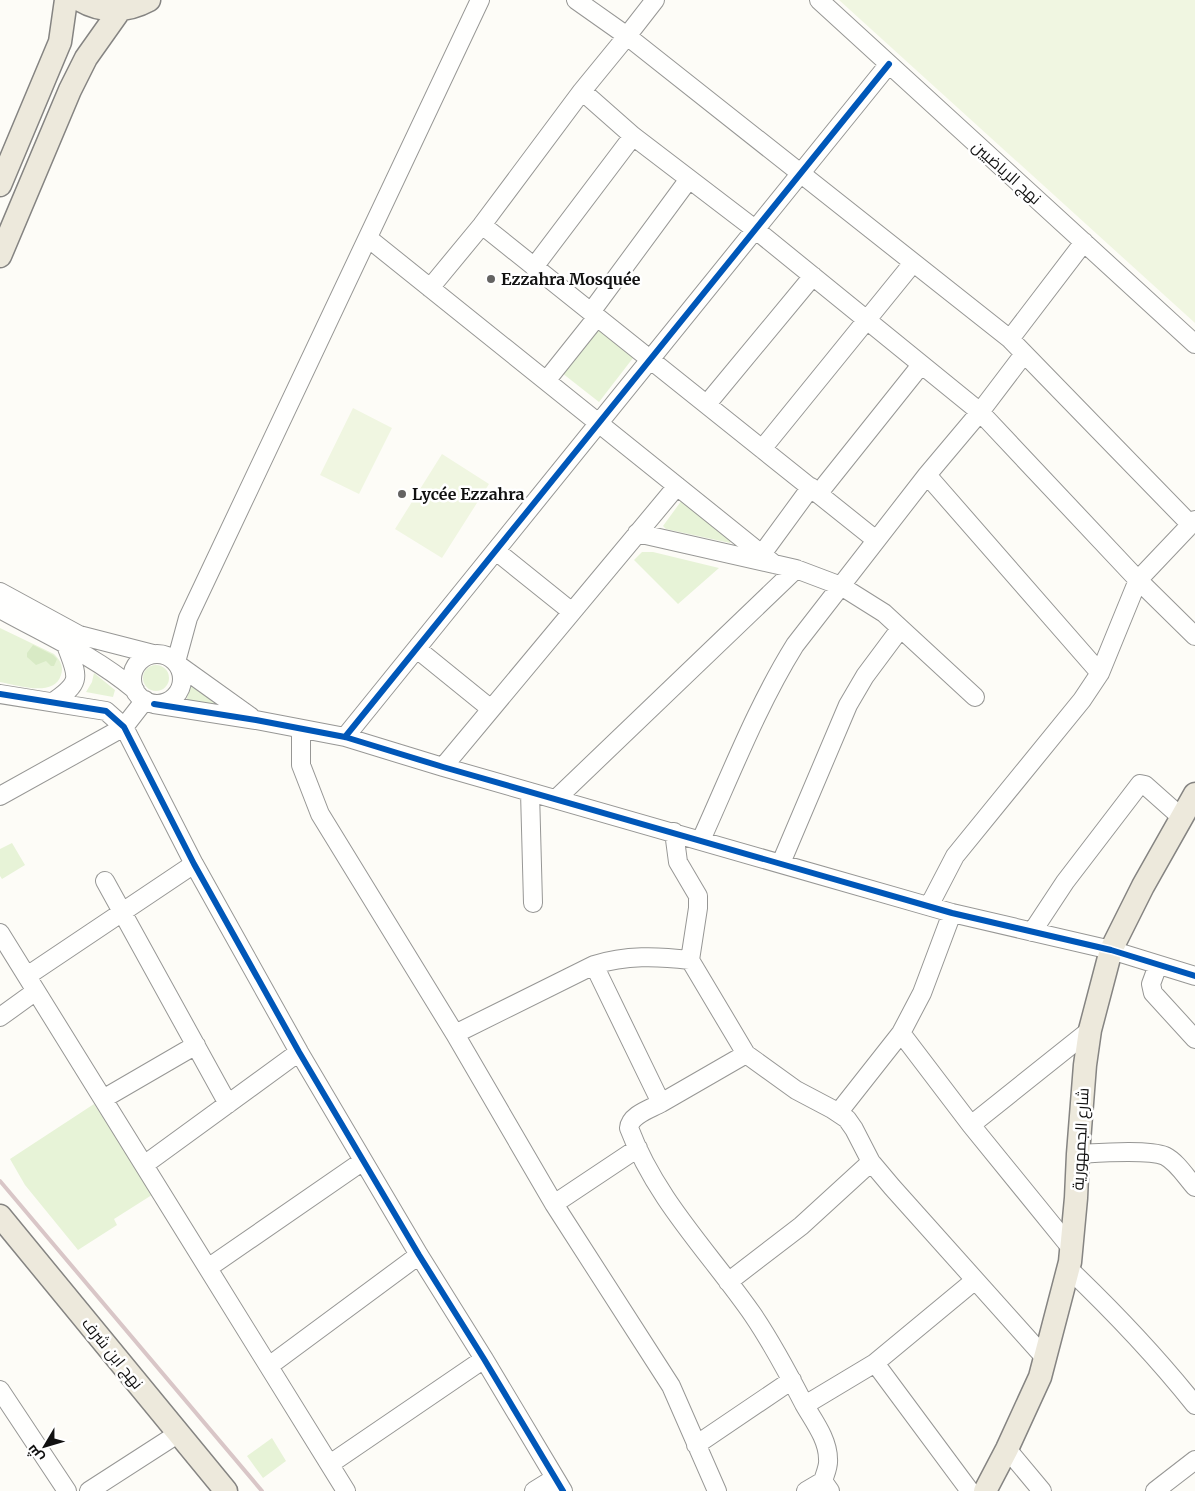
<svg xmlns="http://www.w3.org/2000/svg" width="1195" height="1491" viewBox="0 0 1195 1491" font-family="Merriweather,Cairo,serif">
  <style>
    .green { fill: #e7f3d7 }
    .forest { fill: #d8eac5 }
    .pitch { fill: #f0f6e1 }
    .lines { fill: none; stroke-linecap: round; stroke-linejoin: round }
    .minor-casing { stroke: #979795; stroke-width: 20 }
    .major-casing { stroke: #858482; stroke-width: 25 }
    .minor { stroke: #fffffe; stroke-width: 18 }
    .major { stroke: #ede9dc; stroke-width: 22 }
    .rail { stroke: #d9c6c7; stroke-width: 4 }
    .cycleway-casing { stroke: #fff; stroke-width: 9 }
    .cycleway { stroke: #0057b8; stroke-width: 6 }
    .poi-dot { fill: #646362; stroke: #fff; stroke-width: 2 }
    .labels { text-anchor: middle; stroke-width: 5; stroke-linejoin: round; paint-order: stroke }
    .street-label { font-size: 16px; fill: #111; stroke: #fff }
    .poi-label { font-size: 16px; font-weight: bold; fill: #111; stroke: #fff; text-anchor: start }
  </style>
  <rect width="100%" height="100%" fill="#fdfcf7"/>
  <path class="green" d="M 597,329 L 633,358 L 599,402 L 562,373 Z
    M 682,500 L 732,539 L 730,543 L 666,529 L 663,526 Z
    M 642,552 L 653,552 L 719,568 L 678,604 L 634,560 Z
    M 0,628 L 54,654 C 60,660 64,666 61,675 C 54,698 17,685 0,682 Z
    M143 678a13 13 0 1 1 26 0a13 13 0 1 1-26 0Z
    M 94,673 L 115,690 L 113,697 L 86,692 L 92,682 Z
    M 191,686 L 224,705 L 222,709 L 186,701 Z
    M 12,843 L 25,865 L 2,879 L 0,876 L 0,849 Z
    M 94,1104 L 155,1193 L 114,1219 L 117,1225 L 78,1250 L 25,1185 L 10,1159 Z
    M 272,1438 L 286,1461 L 263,1478 L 247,1456 Z"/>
  <path class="forest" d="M 33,645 L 53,655 L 57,659 L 54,666 L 51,666 L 46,661 L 36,665 L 27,657 L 27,653 Z"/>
  <path class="pitch" d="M 839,0 L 1195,0 L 1195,323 Z
    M 353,408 L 392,428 L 359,494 L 320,475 Z
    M 442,454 L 489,484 L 442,558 L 395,529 Z"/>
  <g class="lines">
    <g class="minor-casing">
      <path id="minor" d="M 576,0 L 627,36 L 1010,339 L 1191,525
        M 819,0 L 1195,344
        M 582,91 L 633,136 L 756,230 L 980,412 L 1138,580 L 1195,636
        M 482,225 L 876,540
        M 368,238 L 774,564
        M 534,267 L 633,136
        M 430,288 L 482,225 L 582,91 L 627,36 L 655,0
        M 591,312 L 689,179
        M 1010,339 L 1084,242
        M 546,381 L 597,317
        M 707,404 L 813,276
        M 762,449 L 913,263
        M 927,475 L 1100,673
        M 818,494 L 921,365
        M 637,533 L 796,569 L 841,586 L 884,613 L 975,697
        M 496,551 L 572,612
        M 762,554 L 811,487
        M 0,592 L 79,635 L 153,654
        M 0,609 C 45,634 95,656 135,690
        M 417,649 L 491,709
        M132 679a25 25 0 1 1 50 0a25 25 0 1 1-50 0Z
        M 176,662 L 188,618 L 480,0
        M 177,664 L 251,717
        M 0,694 L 106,711 L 124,727 L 194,864 L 299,1052 L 419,1255 L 484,1359 L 563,1491
        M 53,702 C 84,681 77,676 66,645
        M 154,704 L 256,720 L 345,737 L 443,767 L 952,913 L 1111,950 L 1195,976
        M 301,729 L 301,765 L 320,814 L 455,1034 L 554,1204 L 671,1386 L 717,1491
        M 345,737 L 889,64
        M 443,767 L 677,486
        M 530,792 L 533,903
        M 0,796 L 124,727 L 145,700
        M 556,799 L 796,569
        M 674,832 L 678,862 L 698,896 L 698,908 L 690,960 L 746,1054 L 796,1090 L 832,1109 L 847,1119 L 854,1129 L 871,1162 L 892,1187 L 1046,1359
        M 701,840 C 731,774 757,706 795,645 L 927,475 L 980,412 L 1024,354
        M 781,863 L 848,705 L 865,676 L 900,629
        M 105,881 L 228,1104
        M 929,906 L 955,856 L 1082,700 L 1100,673 L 1138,580 L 1195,520
        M 952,913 L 922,993 L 901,1033 L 971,1125 L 1071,1248
        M 1032,932 L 1065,882 L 1140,784 L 1145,785 L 1181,817
        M 0,933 L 346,1491
        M 594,965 C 626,955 657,956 690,960
        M 1158,965 L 1151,984 L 1153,993 L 1195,1039
        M 27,976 L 194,864
        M 0,1017 L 36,991
        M 455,1034 L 594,965 L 661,1103 C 650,1109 630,1115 629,1128 C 656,1200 710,1253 753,1315 C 772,1343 788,1373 804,1404 C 813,1420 828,1439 828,1459 C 829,1466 825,1474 823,1481
        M 103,1099 L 196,1045
        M 661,1103 L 746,1054
        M 838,1113 L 901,1033
        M 971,1125 L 1090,1030
        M 1078,1154 C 1098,1153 1148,1149 1165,1156 C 1177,1162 1186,1177 1195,1187
        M 144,1165 L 299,1052
        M 554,1204 L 638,1148
        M 208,1268 L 363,1161
        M 1068,1268 C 1113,1311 1156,1356 1195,1405
        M 728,1282 L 801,1226 L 871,1162
        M 875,1363 L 970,1491
        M 269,1366 L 419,1255
        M 0,1390 L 67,1491
        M 805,1405 L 875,1363 L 974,1281
        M 696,1445 L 792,1380
        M 1007,1449 L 1042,1491
        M 330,1464 L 484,1359
        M 89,1491 L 179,1433
        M 534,1491 L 555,1478
        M 806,1491 L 823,1481 L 830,1491
        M 1155,1491 L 1195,1460"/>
    </g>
    <g class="major-casing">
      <path id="major" d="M 80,0 C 102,13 127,12 149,0
        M 0,185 L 60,42 L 66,0
        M 0,256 L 70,90 L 86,58 L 120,10
        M 0,1216 L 226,1491
        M 985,1491 L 1007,1449 L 1040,1377 L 1070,1262 L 1076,1198 L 1078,1154 L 1085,1065 L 1090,1030 L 1111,950 L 1143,886 L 1195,794"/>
    </g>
    <use href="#minor" class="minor"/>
    <use href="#major" class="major"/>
    <path class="rail" d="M 0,1181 L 262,1491"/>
    <g class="cycleway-casing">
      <path id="cycleway" d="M 0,694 L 106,711 L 124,727 L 194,864 L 299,1052 L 419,1255 L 484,1359 L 563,1491
        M 154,704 L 256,720 L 345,737 L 443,767 L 952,913 L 1111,950 L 1195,976
        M 345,737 L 889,64"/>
    </g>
    <use href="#cycleway" class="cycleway"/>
  </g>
  <g class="poi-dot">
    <circle cx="491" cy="279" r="5"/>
    <circle cx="402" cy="494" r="5"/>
  </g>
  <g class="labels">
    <g class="street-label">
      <text transform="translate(1007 172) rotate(42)" y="6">نهج الرياضيين</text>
      <text transform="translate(1080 1139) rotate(-87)" y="6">شارع الجمهورية</text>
      <text transform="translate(113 1353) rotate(51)" y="6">نهج ابن شرف</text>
    </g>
    <g class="poi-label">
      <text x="501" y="285">Ezzahra Mosquée</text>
      <text x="412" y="500">Lycée Ezzahra</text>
    </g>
  </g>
  <g transform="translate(45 1446) rotate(232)" stroke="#ffffff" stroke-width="4" paint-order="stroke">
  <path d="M0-4L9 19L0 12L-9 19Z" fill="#111111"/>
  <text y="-8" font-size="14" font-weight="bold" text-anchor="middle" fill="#111111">ش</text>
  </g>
</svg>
